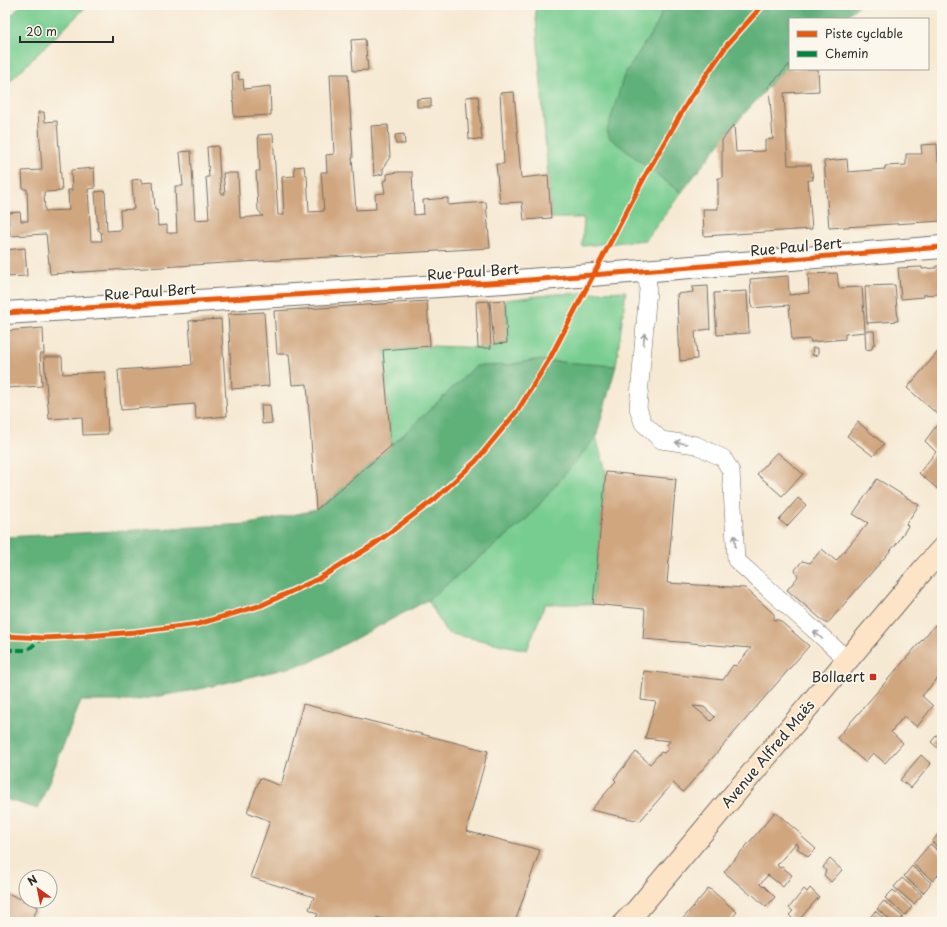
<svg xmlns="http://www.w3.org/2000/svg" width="947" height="927" viewBox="0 0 947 927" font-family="'Playpen Sans',sans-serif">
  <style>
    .green { fill: #77cd90; stroke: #517c5e }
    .forest { fill: #61b07a; stroke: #466e52 }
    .building { fill: #d0a67f; fill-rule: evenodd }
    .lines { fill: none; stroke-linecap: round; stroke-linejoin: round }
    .lane-casing { stroke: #726e66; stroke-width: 18 }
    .street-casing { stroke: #726e66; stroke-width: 24 }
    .secondary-casing { stroke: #726e66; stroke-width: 24 }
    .lane { stroke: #fff; stroke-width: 17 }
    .street { stroke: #fff; stroke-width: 22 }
    .secondary { stroke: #fee4c6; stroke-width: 22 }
    .quiet { stroke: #00873e; stroke-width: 4; stroke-dasharray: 8 4; stroke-linecap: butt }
    .cycleway-casing { stroke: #fbf7ec; stroke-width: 8 }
    .cycleway { stroke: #e8590c; stroke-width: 5 }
    .oneway { stroke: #a0a0a0 }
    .poi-dot { fill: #c8321e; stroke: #fbf7ec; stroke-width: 1.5 }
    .labels { text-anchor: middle; stroke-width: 3.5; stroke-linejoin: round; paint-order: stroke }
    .street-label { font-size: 14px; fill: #2b2b2b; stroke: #fbf7ec }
    .poi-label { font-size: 14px; fill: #2b2b2b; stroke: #fbf7ec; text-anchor: end }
  </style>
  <rect width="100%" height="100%" fill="#fbf7ec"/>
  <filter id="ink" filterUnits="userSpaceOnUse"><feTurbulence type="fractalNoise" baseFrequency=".025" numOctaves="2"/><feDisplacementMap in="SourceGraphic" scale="8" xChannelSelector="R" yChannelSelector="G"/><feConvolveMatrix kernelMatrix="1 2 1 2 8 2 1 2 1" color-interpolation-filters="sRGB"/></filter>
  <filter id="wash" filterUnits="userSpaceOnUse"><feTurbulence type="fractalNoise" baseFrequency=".012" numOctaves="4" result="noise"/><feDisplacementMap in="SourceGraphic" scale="16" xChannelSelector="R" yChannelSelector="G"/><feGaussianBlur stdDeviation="0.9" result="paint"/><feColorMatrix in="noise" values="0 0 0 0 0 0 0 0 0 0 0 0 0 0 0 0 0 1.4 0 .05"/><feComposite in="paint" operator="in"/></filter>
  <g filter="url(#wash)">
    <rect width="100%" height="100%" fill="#f6e9d3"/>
    <path class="green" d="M 21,5 L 88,5 L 5,86 L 5,23 Z
      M 535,5 L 664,5 L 658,23 L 624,75 L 610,138 L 681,193 L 646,240 L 582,246 L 584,218 L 551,218 Z
      M 626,291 L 616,366 L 534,360 L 509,365 L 476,366 L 391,446 L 383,350 L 430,346 L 491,348 L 494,344 L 507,343 L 505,300 L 556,294 Z
      M 596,437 L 606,472 L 593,604 L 545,604 L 527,650 L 447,633 L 428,600 L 528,518 Z"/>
    <path class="forest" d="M 664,5 L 859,5 L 843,19 L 790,19 L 790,64 L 769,86 L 734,125 L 681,193 L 610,138 L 607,131 L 624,75 L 658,23 Z
      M 534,360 L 616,366 L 596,437 L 528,518 L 428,600 L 309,663 L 195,690 L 131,701 L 81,701 L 38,809 L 5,799 L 5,537 L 249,524 L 316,510 L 391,446 L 476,366 L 509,365 Z"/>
    <g id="blocks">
      <path class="building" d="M 365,39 L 368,70 L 353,71 L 351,40 Z
        M 790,64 L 790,69 L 818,69 L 819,91 L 784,93 L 788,165 L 811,165 L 813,180 L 808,180 L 812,229 L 704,236 L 703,209 L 718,209 L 718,178 L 722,178 L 722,140 L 734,125 L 736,152 L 765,151 L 765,140 L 773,139 L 769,86 Z
        M 238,72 L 239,80 L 243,79 L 244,89 L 270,86 L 271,115 L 234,117 L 232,73 Z
        M 330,74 L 348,74 L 353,158 L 352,158 L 356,210 L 376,209 L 375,194 L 385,193 L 383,181 L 387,180 L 387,174 L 398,172 L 412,172 L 414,215 L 424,214 L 423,200 L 448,198 L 448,205 L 486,202 L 490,248 L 225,263 L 50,274 L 46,234 L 10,236 L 8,213 L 20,212 L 21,221 L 28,221 L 27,189 L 23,189 L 22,171 L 42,170 L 38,112 L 44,112 L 45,122 L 57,121 L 62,191 L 44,192 L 45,211 L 69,210 L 68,190 L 72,190 L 71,170 L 94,168 L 95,188 L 88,189 L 91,241 L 102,241 L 101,232 L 98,230 L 95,192 L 105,191 L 107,231 L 121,230 L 120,210 L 134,209 L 132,180 L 141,179 L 141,183 L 153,182 L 155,210 L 157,210 L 158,226 L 167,225 L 167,233 L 177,233 L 175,186 L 183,186 L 180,152 L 191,151 L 195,220 L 209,219 L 206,177 L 209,177 L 207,147 L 218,146 L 221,194 L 225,194 L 223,173 L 238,173 L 240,218 L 263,216 L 258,210 L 256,171 L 260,171 L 258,135 L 273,134 L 278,215 L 284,215 L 282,177 L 295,176 L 294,167 L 304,166 L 305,174 L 307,175 L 309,212 L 324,211 L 321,172 L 327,172 L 326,155 L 334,154 Z
        M 514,92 L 521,178 L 548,175 L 551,218 L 524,220 L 522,202 L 500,203 L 496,164 L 504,164 L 500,93 Z
        M 478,96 L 482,140 L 469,139 L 466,97 Z
        M 431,98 L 431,107 L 417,107 L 417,99 Z
        M 388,125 L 390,157 L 386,163 L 383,169 L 383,174 L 374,176 L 371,126 Z
        M 404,134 L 405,144 L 396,144 L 395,135 Z
        M 937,144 L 938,162 L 942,162 L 942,221 L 829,228 L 824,161 L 847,159 L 848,172 L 885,169 L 885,166 L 906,165 L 906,154 L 922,154 L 921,145 Z
        M 25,248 L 27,276 L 5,277 L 5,250 Z
        M 936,266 L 942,266 L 942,292 L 938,292 L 938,294 L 923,295 L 924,297 L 901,299 L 898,268 L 922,267 L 922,269 L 936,268 Z
        M 837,273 L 839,288 L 862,287 L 865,331 L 874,331 L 875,344 L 873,344 L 872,349 L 866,350 L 865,332 L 845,334 L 845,339 L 811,342 L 810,339 L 792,340 L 789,305 L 752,308 L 750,279 L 788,276 L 789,295 L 809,293 L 808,274 Z
        M 895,285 L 898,321 L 867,323 L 865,286 Z
        M 708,286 L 710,329 L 695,331 L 697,359 L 680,361 L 677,294 L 693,292 L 692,287 Z
        M 747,291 L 749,333 L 717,335 L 714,293 Z
        M 505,300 L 507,343 L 494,344 L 490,301 Z
        M 427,301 L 430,346 L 383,350 L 391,446 L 316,510 L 307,384 L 292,385 L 289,354 L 277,354 L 274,311 Z
        M 489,301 L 491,348 L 478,348 L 476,302 Z
        M 264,312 L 269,386 L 232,389 L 228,314 Z
        M 221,319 L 227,416 L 196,419 L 195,404 L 121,410 L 118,370 L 192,365 L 189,321 Z
        M 43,328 L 44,354 L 40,354 L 42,386 L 5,388 L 5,331 Z
        M 942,347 L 942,418 L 907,388 Z
        M 812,348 L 818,348 L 818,355 L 813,356 Z
        M 44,357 L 62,357 L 63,374 L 105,372 L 108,434 L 83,435 L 82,417 L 49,419 Z
        M 261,405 L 270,405 L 272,423 L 262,424 Z
        M 858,422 L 884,444 L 873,456 L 847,436 Z
        M 936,426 L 942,431 L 942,490 L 941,492 L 919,473 L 936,452 L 925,441 Z
        M 777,452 L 803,474 L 782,496 L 757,474 Z
        M 606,472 L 676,479 L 667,583 L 745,588 L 774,614 L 774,620 L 779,620 L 809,646 L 683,792 L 673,783 L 640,821 L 591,810 L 616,781 L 614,779 L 636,752 L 650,764 L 661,752 L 664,753 L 669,748 L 666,746 L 670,741 L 645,738 L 656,702 L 641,700 L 644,671 L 723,680 L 733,665 L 736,666 L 751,648 L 643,639 L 645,609 L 593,604 ZM 693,706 L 704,707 L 715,717 L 711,721 Z
        M 877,479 L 919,505 L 906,524 L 908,526 L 898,542 L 827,624 L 787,590 L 798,577 L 795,570 L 802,561 L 810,563 L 822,549 L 836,561 L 868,523 L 853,514 Z
        M 798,498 L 806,505 L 787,526 L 779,520 Z
        M 935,625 L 942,632 L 942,681 L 938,678 L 922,696 L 933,706 L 917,727 L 904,716 L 891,732 L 903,743 L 885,763 L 873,753 L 865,762 L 837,738 Z
        M 303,704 L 488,751 L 466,831 L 540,850 L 515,922 L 392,922 L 377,917 L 375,922 L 314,922 L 318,914 L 309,909 L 314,897 L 250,877 L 270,821 L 247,812 L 260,778 L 281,786 Z
        M 942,729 L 942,752 L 931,742 Z
        M 921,755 L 931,764 L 911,788 L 900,780 Z
        M 775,812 L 802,835 L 801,836 L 816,849 L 808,857 L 797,848 L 799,846 L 796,843 L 777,865 L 780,868 L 782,867 L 792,875 L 783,887 L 768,875 L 760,884 L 763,887 L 764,886 L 775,897 L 766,907 L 752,894 L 751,895 L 724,872 Z
        M 939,833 L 942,835 L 942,851 L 932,842 Z
        M 930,844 L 942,854 L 942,870 L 933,881 L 913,864 Z
        M 830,859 L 842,870 L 831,882 L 824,875 L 826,871 L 823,867 Z
        M 912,866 L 931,883 L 923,893 L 904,876 Z
        M 902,878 L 922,895 L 914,904 L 894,887 Z
        M 709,888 L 737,912 L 729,922 L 680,922 Z
        M 810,888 L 819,897 L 797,922 L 796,922 L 789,915 L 793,911 L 789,908 L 804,889 L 807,892 Z
        M 893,890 L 912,907 L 905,915 L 885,898 Z
        M 5,892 L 38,907 L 31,922 L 5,922 Z
        M 884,901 L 903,917 L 899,922 L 893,922 L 877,909 Z
        M 875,911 L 888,922 L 870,922 L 868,920 Z"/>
    </g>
  </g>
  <g filter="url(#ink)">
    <use href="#blocks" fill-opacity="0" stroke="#726e66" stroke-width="1"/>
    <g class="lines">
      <g class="lane-casing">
        <path id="lane" d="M 647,271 L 648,289 L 638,408 L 643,423 L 661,440 L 696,445 L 723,458 L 731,471 L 736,560 L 848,660"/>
      </g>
      <g class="street-casing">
        <path id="street" d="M 5,313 L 504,282 L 942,247"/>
      </g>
      <g class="secondary-casing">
        <path id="secondary" d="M 625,922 L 637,910 L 923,570 L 942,549"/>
      </g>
      <use href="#lane" class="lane"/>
      <use href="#street" class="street"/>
      <use href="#secondary" class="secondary"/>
      <path class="quiet" d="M 5,6 L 6,5
        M 5,650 L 27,650 L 43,638"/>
      <g class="cycleway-casing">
        <path id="cycleway" d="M 5,313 L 504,282 L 942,247
          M 5,636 L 43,638 L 86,636 L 135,632 L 198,624 L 262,605 L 318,579 L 373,545 L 435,499 L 476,461 L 518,410 L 550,358 L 645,176 L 689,100 L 727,45 L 763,5"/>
      </g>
      <use href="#cycleway" class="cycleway"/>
    </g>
    <defs><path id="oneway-shaft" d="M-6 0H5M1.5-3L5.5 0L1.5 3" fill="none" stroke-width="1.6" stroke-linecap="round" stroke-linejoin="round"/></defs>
    <g class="oneway">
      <use href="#oneway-shaft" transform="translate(644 339) rotate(-85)"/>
      <use href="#oneway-shaft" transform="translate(681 443) rotate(-171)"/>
      <use href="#oneway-shaft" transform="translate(735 541) rotate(-93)"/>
      <use href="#oneway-shaft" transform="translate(818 635) rotate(-138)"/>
    </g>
  </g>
  <rect class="poi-dot" x="869" y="673" width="8" height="8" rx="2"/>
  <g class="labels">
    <g class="street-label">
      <text transform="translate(796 247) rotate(-5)" y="5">Rue Paul Bert</text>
      <text transform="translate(473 272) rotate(-4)" y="5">Rue Paul Bert</text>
      <text transform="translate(150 292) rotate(-4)" y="5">Rue Paul Bert</text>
      <text transform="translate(768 754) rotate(-50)" y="5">Avenue Alfred Maës</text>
    </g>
    <g class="poi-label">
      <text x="865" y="682">Bollaert</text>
    </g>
  </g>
  <rect width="947" height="927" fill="none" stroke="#fbf7ec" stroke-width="20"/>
  <rect x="789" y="18" width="140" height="52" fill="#fbf7ec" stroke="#a8a59f"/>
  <rect x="797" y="31" width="20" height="6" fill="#e8590c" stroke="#a8a59f"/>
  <text x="825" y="38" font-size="12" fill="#2b2b2b">Piste cyclable</text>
  <rect x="797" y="51" width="20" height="6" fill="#00873e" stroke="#a8a59f"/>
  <text x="825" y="58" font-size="12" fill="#2b2b2b">Chemin</text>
  <g transform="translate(38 889) rotate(327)"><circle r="19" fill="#fbf7ec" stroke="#a8a59f"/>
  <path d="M0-3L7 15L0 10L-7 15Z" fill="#c8321e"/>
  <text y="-6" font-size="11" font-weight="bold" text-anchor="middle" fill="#2b2b2b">N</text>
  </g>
  <path d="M20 36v6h93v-6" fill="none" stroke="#2b2b2b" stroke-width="2"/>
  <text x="26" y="36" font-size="12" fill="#2b2b2b" stroke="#fbf7ec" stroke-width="3" paint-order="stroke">20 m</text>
</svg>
